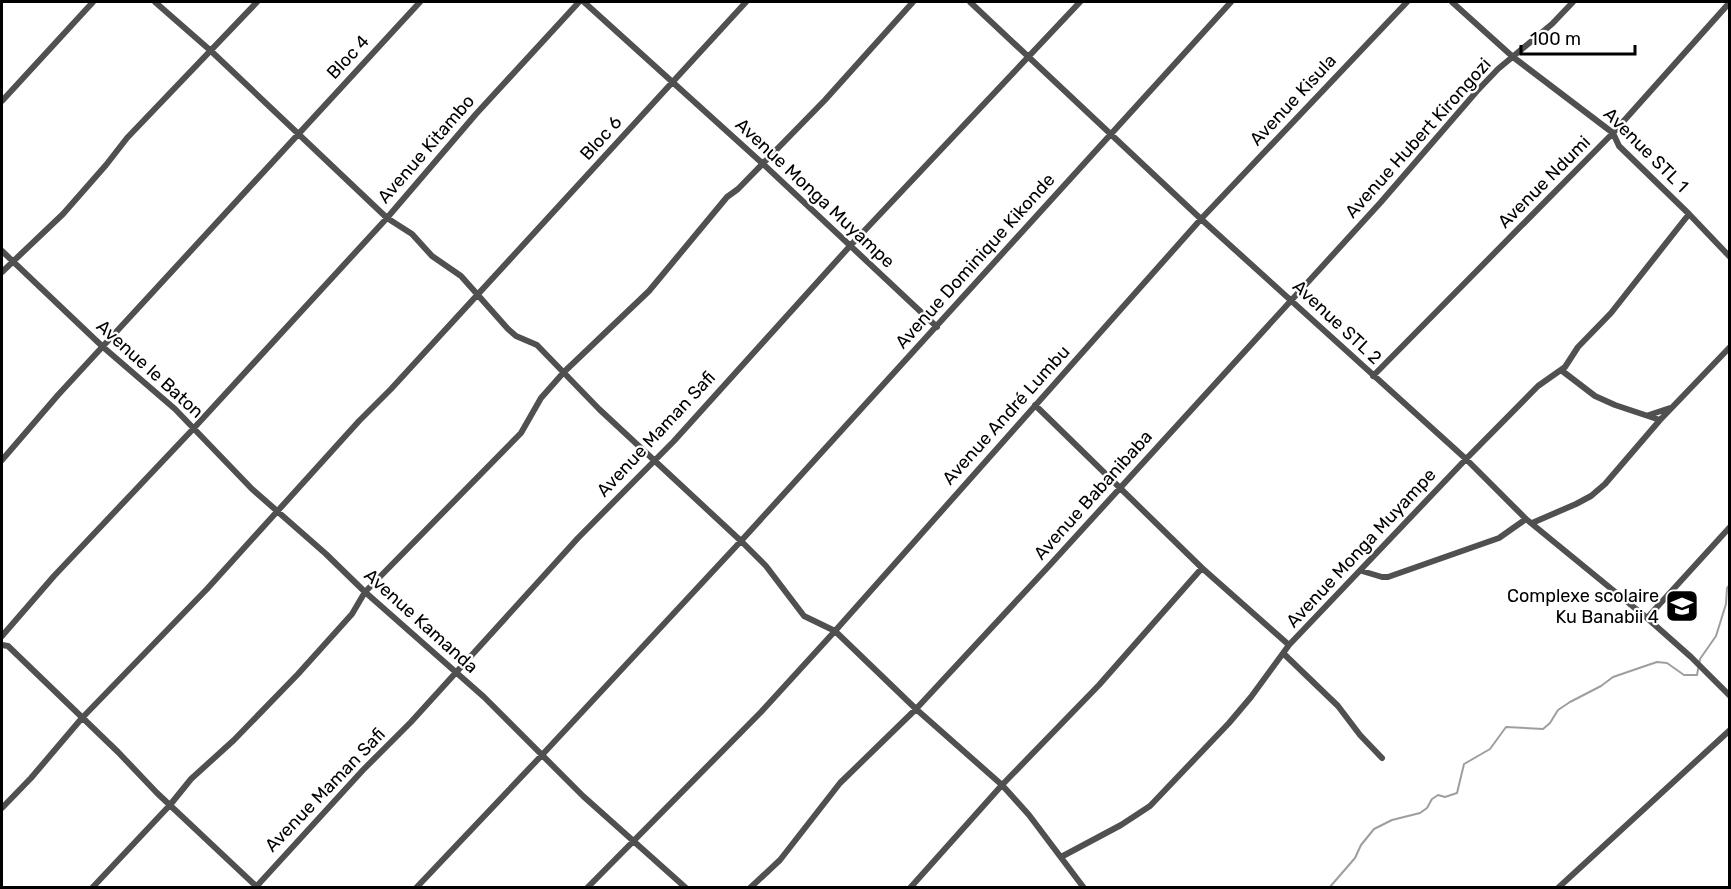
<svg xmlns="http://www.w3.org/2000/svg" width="1731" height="889" viewBox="0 0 1731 889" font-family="Rubik,sans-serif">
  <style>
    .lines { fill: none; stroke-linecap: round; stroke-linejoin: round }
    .stream { stroke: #9e9e9e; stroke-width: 2 }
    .minor { stroke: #505050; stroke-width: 6 }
    .labels { text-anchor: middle; stroke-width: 4.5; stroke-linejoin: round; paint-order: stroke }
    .street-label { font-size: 18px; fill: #000; stroke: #fff }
    .poi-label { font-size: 18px; fill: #000; stroke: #fff; text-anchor: end }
  </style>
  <rect width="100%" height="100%" fill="#fff"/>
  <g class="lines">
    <path class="stream" d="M 1329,888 L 1355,858 L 1361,845 L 1374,829 L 1392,820 L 1420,813 L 1427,808 L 1432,799 L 1438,795 L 1445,797 L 1457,793 L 1464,764 L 1490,749 L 1506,727 L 1543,729 L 1550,723 L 1558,710 L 1570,702 L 1601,686 L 1613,677 L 1648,665 L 1657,662 L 1667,663 L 1684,675 L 1697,675 L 1700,659 L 1716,636 L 1726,604 L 1727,588 L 1730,584"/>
    <path class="minor" d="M 155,2 L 211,51 L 387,218 L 476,114 L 579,2
      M 584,2 L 762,163 L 937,327
      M 970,2 L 1201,219 L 1466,459 L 1526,519 L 1647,618 L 1691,657 L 1730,696
      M 1452,2 L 1513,57 L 1613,133 L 1619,146 L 1689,214 L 1730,257
      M 2,101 L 93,2
      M 2,251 L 103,347 L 175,409 L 252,489 L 326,554 L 365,592 L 484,697 L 583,796 L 686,888
      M 2,272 L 63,214 L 106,165 L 127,138 L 257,2
      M 1561,370 L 1595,396 L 1615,405 L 1660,420
      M 1373,376 L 1613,133 L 1730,2
      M 1035,405 L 1202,568 L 1289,645 L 1466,459 L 1538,386 L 1565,367 L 1578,347 L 1611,313 L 1689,214
      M 1649,415 L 1670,408
      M 2,460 L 58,395 L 420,2
      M 1532,523 L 1576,504 L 1591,496 L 1605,484 L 1660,420 L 1730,347
      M 1362,571 L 1382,577 L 1388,577 L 1499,538 L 1526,519
      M 1647,618 L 1730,527
      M 2,636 L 54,576 L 194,428 L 387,218 L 412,234 L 432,256 L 461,276 L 508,329 L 516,336 L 537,345 L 599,409 L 741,541 L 766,566 L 804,616 L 835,631 L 916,709 L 1002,785 L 1029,815 L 1084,888
      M 2,645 L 8,646 L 118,752 L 157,793 L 257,887
      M 1284,654 L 1338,706 L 1360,735 L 1382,758
      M 2,808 L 31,778 L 82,718 L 207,589 L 359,421 L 391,389 L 746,2
      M 1061,857 L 1121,825 L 1150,806 L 1229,723 L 1251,697 L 1289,645
      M 92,888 L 170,805 L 191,779 L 234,740 L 298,674 L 352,614 L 365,592 L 521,433 L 541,398 L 564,372 L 649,291 L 727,197 L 738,189 L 825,100 L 913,2
      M 255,888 L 363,770 L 411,722 L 578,538 L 674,441 L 850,246 L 1080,2
      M 416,888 L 542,755 L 741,541 L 1231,2
      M 587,888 L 761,712 L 835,631 L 1201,219 L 1407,2
      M 750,888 L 780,860 L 840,783 L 916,709 L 1048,567 L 1381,202 L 1477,91 L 1498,69 L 1552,24 L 1573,2
      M 910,888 L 1002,785 L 1099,685 L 1202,568
      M 1558,888 L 1730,730"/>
  </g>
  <defs>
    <g id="school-square" transform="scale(1.725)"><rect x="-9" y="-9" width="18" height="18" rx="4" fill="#000" stroke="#fff"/><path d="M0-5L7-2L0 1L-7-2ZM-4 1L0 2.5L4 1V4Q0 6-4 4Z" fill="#fff"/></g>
  </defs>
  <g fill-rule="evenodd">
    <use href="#school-square" x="1682" y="606"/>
  </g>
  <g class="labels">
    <g class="street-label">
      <text transform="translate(348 57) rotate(-47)" y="6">Bloc 4</text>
      <text transform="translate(1293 100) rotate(-47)" y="6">Avenue Kisula</text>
      <text transform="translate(601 138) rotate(-48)" y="6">Bloc 6</text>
      <text transform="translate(1418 138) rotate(-48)" y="6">Avenue Hubert Kirongozi</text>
      <text transform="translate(426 149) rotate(-49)" y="6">Avenue Kitambo</text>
      <text transform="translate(1646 150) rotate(45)" y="6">Avenue STL 1</text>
      <text transform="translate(1544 182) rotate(-45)" y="6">Avenue Ndumi</text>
      <text transform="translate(815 193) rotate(43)" y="6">Avenue Monga Muyampe</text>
      <text transform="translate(975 261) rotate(-48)" y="6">Avenue Dominique Kikonde</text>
      <text transform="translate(1337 322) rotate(43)" y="6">Avenue STL 2</text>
      <text transform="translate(150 369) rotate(42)" y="6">Avenue le Baton</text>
      <text transform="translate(1006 415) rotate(-48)" y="6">Avenue André Lumbu</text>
      <text transform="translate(656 434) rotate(-47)" y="6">Avenue Maman Safi</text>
      <text transform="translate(1093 495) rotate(-48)" y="6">Avenue Babanibaba</text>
      <text transform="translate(1361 548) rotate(-47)" y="6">Avenue Monga Muyampe</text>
      <text transform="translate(421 621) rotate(42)" y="6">Avenue Kamanda</text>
      <text transform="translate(325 790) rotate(-46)" y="6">Avenue Maman Safi</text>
    </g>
    <g class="poi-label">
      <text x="1659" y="602">Complexe scolaire<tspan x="1659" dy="21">Ku Banabii 4</tspan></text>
    </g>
  </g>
  <rect width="1731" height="889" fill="none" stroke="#000000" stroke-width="6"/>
  <path d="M1521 45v9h114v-9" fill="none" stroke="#000000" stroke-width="3"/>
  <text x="1530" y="45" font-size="18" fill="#000000" stroke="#ffffff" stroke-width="4.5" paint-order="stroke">100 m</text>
</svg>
